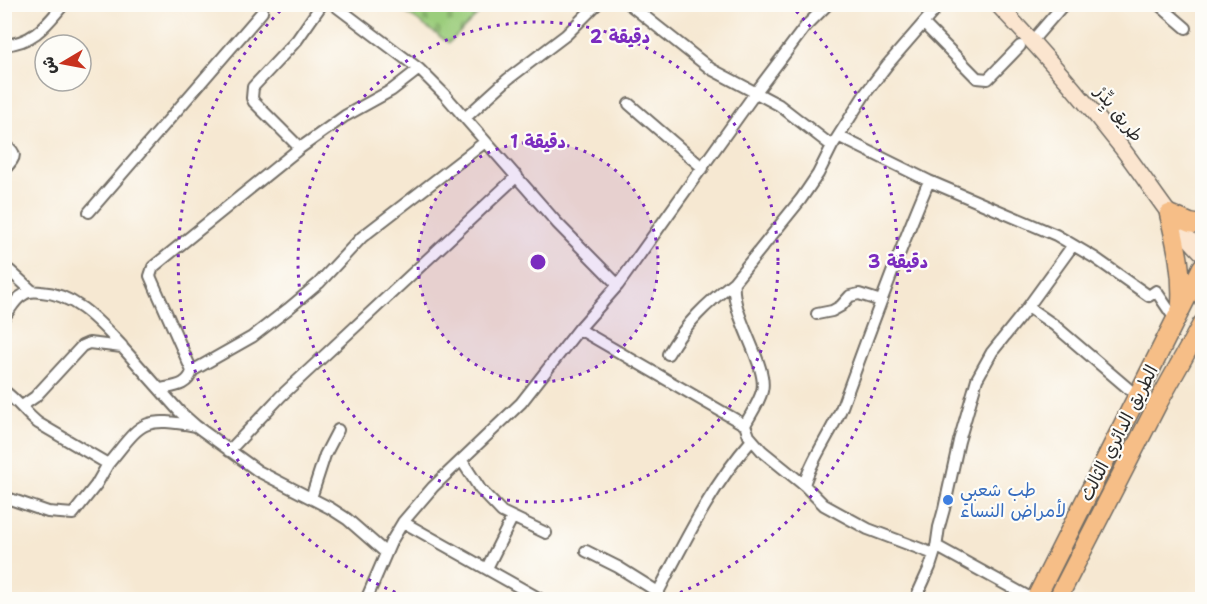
<svg xmlns="http://www.w3.org/2000/svg" width="1207" height="604" viewBox="0 0 1207 604" font-family="'Shantell Sans','Playpen Sans Arabic',sans-serif">
  <style>
    .cemetery { fill: url(#cemetery-stones); stroke: #637c54; stroke-width: 1.5 }
    .lines { fill: none; stroke-linecap: round; stroke-linejoin: round }
    .street-casing { stroke: #726d65; stroke-width: 14 }
    .secondary-casing { stroke: #726d65; stroke-width: 18 }
    .primary-casing { stroke: #726d65; stroke-width: 21 }
    .street { stroke: #fff; stroke-width: 10 }
    .secondary { stroke: #fbe5cf; stroke-width: 15 }
    .primary { stroke: #f6be87; stroke-width: 18 }
    .ring { fill: none; stroke: #7b2cbf; stroke-width: 3; stroke-dasharray: 3 6 }
    .shop-dot { fill: #3f7fe0; stroke: #fdfcf7; stroke-width: 2 }
    .labels { text-anchor: middle; stroke-width: 4.5; stroke-linejoin: round; paint-order: stroke }
    .street-label { font-size: 18px; fill: #2b2b2b; stroke: #fdfcf7 }
    .shop-label { font-size: 18px; fill: #366cbe; stroke: #fdfcf7; text-anchor: start }
    .centre { fill: #7b2cbf; stroke: #fdfcf7; stroke-width: 3 }
    .ring-label { font-size: 18px; text-anchor: middle; font-weight: bold; fill: #7b2cbf; stroke: #fdfcf7; stroke-width: 4.5; stroke-linejoin: round; paint-order: stroke }
  </style>
  <defs>
    <pattern id="cemetery-stones" width="16" height="16" patternUnits="userSpaceOnUse" patternTransform="scale(1.5)"><rect width="16" height="16" fill="#9bcd7c"/><path d="M2 7V4a2 2 0 0 1 4 0v3zM10 15v-3a2 2 0 0 1 4 0v3z" fill="#86b06b"/></pattern>
  </defs>
  <rect width="100%" height="100%" fill="#fdfcf7"/>
  <filter id="ink" filterUnits="userSpaceOnUse"><feTurbulence type="fractalNoise" baseFrequency=".0167" numOctaves="2"/><feDisplacementMap in="SourceGraphic" scale="12" xChannelSelector="R" yChannelSelector="G"/><feConvolveMatrix kernelMatrix="1 2 1 2 8 2 1 2 1" color-interpolation-filters="sRGB"/></filter>
  <filter id="wash" filterUnits="userSpaceOnUse"><feTurbulence type="fractalNoise" baseFrequency=".008" numOctaves="4" result="noise"/><feDisplacementMap in="SourceGraphic" scale="24" xChannelSelector="R" yChannelSelector="G"/><feGaussianBlur stdDeviation="1.35" result="paint"/><feColorMatrix in="noise" values="0 0 0 0 0 0 0 0 0 0 0 0 0 0 0 0 0 1.4 0 .05"/><feComposite in="paint" operator="in"/></filter>
  <g filter="url(#wash)">
    <rect width="100%" height="100%" fill="#f6e8d2"/>
    <path class="cemetery" d="M 395,5 L 488,5 L 449,43 Z"/>
  </g>
  <g filter="url(#ink)">
    <g class="lines">
      <g class="street-casing">
        <path id="street" d="M 333,4 L 419,69 L 444,94 L 557,223 L 618,285
          M 629,4 L 711,69 L 779,105 L 832,146 L 865,94 L 888,64 L 940,4
          M 1158,4 L 1186,28
          M 924,24 L 977,78 L 988,79 L 1020,46
          M 1032,41 L 1064,4
          M 4,45 C 35,42 46,25 64,4
          M 629,104 L 703,168
          M 465,118 L 508,79 L 566,35 L 597,4
          M 840,137 L 929,181 L 1056,235 L 1095,258 L 1149,296 L 1156,291 L 1175,319
          M 4,144 C 19,154 15,157 5,169
          M 300,148 L 254,102 L 252,98 L 253,87 L 297,40 L 322,4
          M 89,212 L 262,12 L 263,4
          M 4,270 L 10,271 L 32,291
          M 1028,307 L 1054,325 L 1137,396
          M 817,314 L 832,311 L 841,306 L 850,296 L 859,294 L 881,301
          M 4,317 C 10,310 15,299 23,295 C 28,291 34,291 41,292 C 76,294 100,323 122,346
          M 579,329 L 745,425 C 750,415 759,403 762,391 C 769,366 730,315 734,282 L 801,199 L 818,174 L 832,146
          M 668,354 C 686,323 706,304 734,282
          M 192,371 L 252,337 L 288,309 L 319,283 L 362,237 L 485,142
          M 161,389 C 174,386 188,386 192,371 L 150,276 L 153,267 L 300,148 L 345,116 L 392,90 L 419,69
          M 4,391 C 18,401 26,414 38,423 L 108,464 C 142,423 140,416 196,426
          M 22,406 L 35,397 L 82,346 L 89,343 L 122,347 L 179,411 L 196,426 L 258,471 L 330,508 L 347,519 L 386,553
          M 745,425 L 749,436 L 762,451 L 804,485 L 824,505 L 868,529 L 934,554
          M 229,451 L 281,396 L 517,176
          M 462,461 L 480,489 L 502,512 L 546,533
          M 804,485 C 812,457 831,434 842,407 C 870,331 897,255 929,181
          M 4,497 L 48,512 L 73,514 L 96,485 L 108,464
          M 311,498 L 325,455 L 338,430
          M 403,522 L 542,600
          M 936,546 L 1034,600
          M 586,551 L 618,567 L 658,592
          M 487,568 L 512,518
          M 366,600 L 391,542 L 403,522 L 433,487 L 521,403 L 579,329 L 618,285 L 756,92 L 805,27 L 828,4
          M 654,600 C 683,545 711,486 752,440
          M 915,600 L 930,567 L 936,548 L 939,527 L 944,509 L 959,441 L 977,379 L 992,352 L 1028,307 L 1073,245"/>
      </g>
      <g class="secondary-casing">
        <path id="secondary" d="M 997,4 C 1041,50 1082,97 1121,147 C 1148,182 1171,221 1202,253"/>
      </g>
      <g class="primary-casing">
        <path id="primary" d="M 1169,214 C 1176,244 1183,272 1181,304
          M 1169,214 L 1190,223 L 1202,225
          M 1035,600 L 1202,267
          M 1057,600 L 1158,403 L 1202,324"/>
      </g>
      <use href="#street" class="street"/>
      <use href="#secondary" class="secondary"/>
      <use href="#primary" class="primary"/>
    </g>
  </g>
  <circle cx="538" cy="262" r="120" fill="#7b2cbf" fill-opacity=".12"/>
  <g class="ring">
    <circle cx="538" cy="262" r="120"/>
    <circle cx="538" cy="262" r="240"/>
    <path d="M412 599A360 360 0 0 1 286 5M790 5A360 360 0 0 1 664 599"/>
  </g>
  <circle class="shop-dot" cx="948" cy="500" r="6"/>
  <g class="labels">
    <g class="street-label">
      <text transform="translate(1119 114) rotate(52)" y="6">طريق يِدِّرْ</text>
      <text transform="translate(1119 433) rotate(-63)" y="6">الطريق الدائري الثالث</text>
    </g>
    <g class="shop-label">
      <text x="960" y="496">طب شعبي<tspan x="960" dy="21">لأمراض النساء</tspan></text>
    </g>
  </g>
  <circle cx="538" cy="262" r="9" class="centre"/>
  <g class="ring-label">
    <text x="620" y="43">2 دقيقة</text>
    <text x="538" y="148">1 دقيقة</text>
    <text x="898" y="268">3 دقيقة</text>
  </g>
  <rect width="1207" height="604" fill="none" stroke="#fdfcf7" stroke-width="24"/>
  <g transform="translate(63 63) rotate(260)"><circle r="28" fill="#fdfcf7" stroke="#a9a8a5" stroke-width="1.5"/>
  <path d="M0-4.5L10 22L0 15L-10 22Z" fill="#c8321e"/>
  <text y="-9" font-size="16" font-weight="bold" text-anchor="middle" fill="#2b2b2b">ش</text>
  </g>
</svg>
